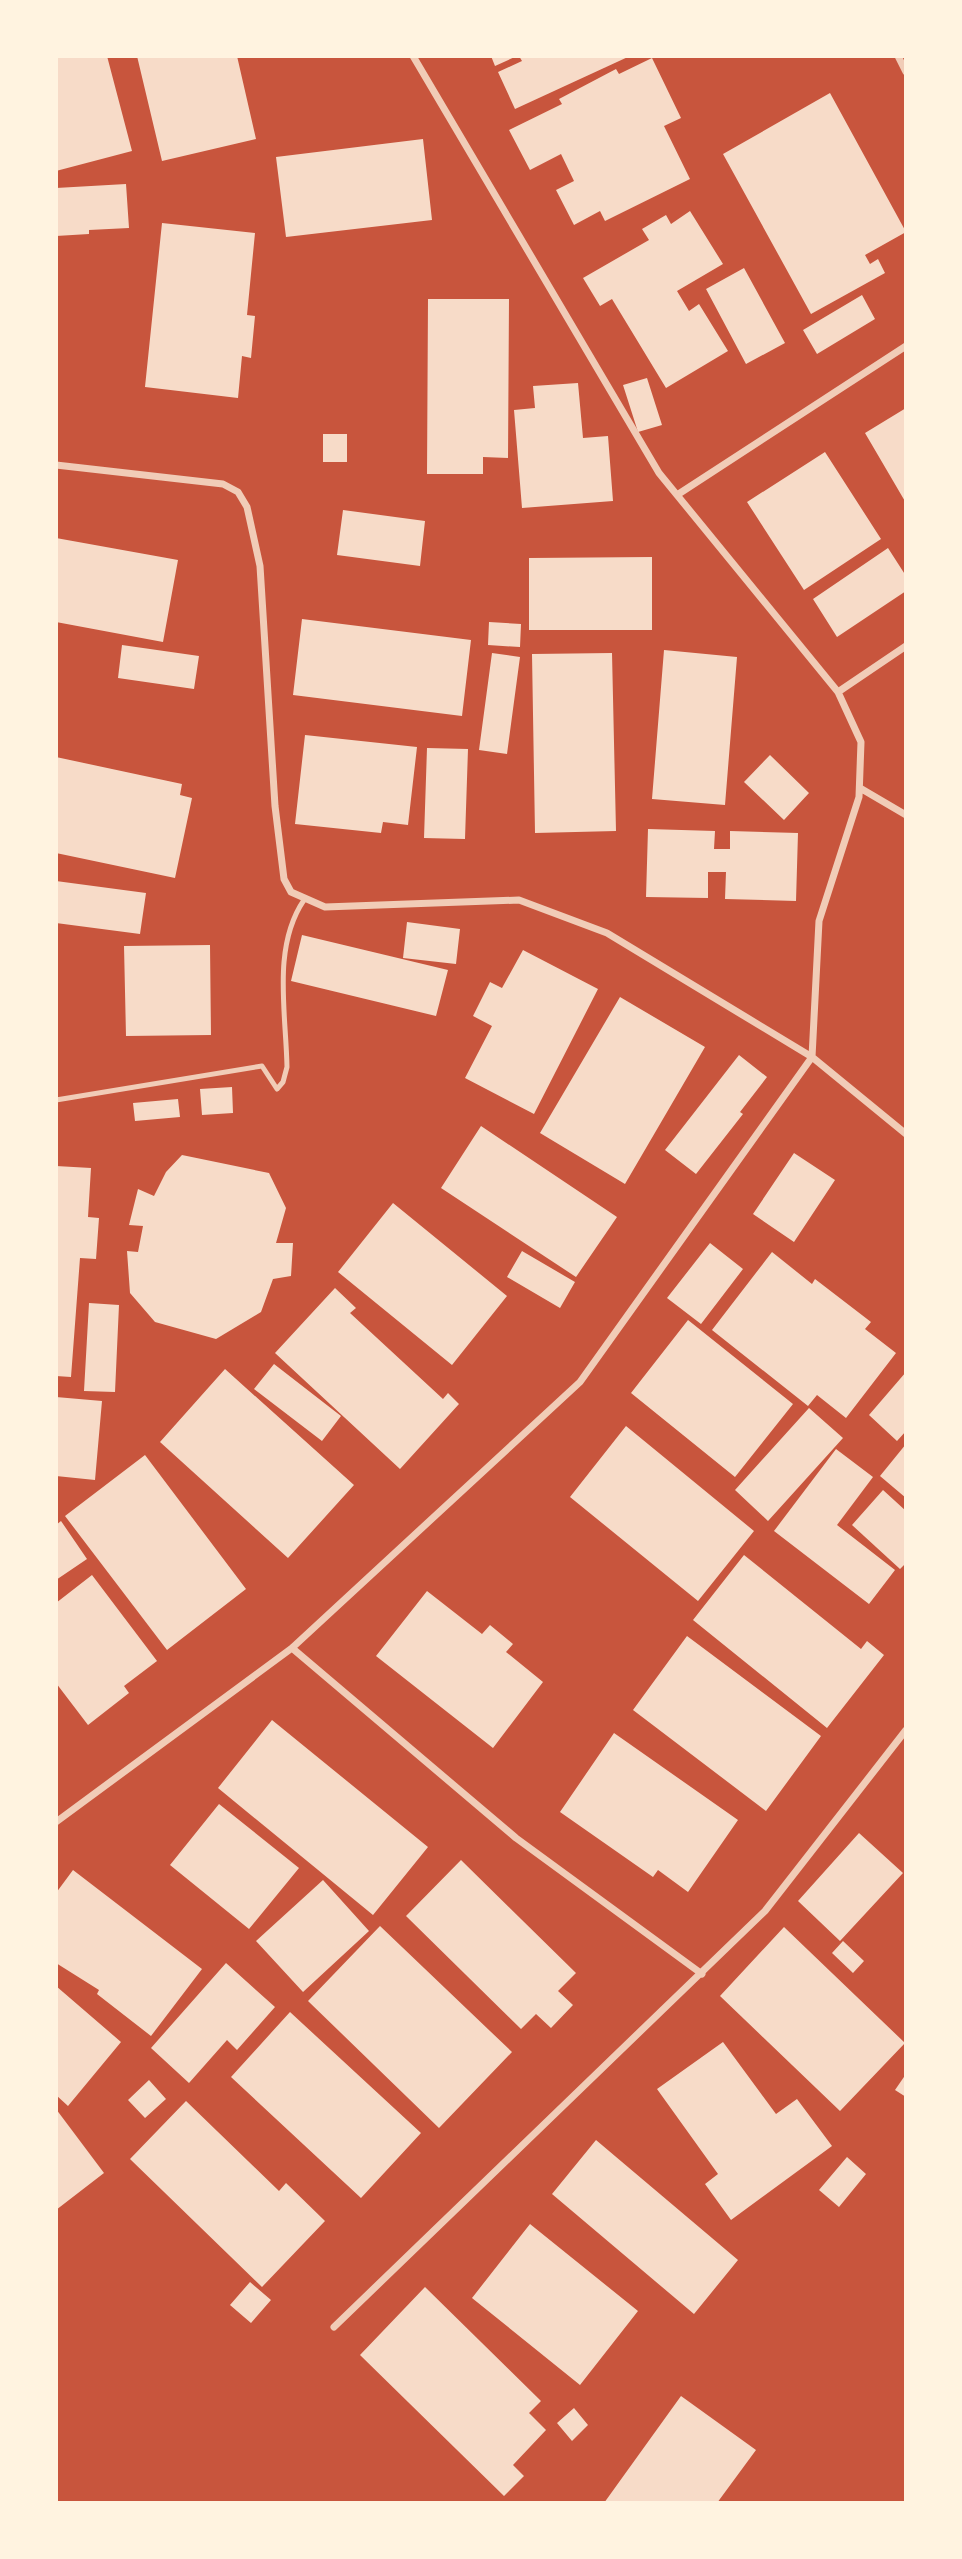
<svg xmlns="http://www.w3.org/2000/svg" width="962" height="2559" viewBox="0 0 962 2559" font-family="'PT Sans',sans-serif">
  <style>
    .building { fill: #f7dbc8 }
    .lines { fill: none; stroke-linecap: round; stroke-linejoin: round }
    .service { stroke: #f1ccb7; stroke-width: 5 }
    .minor { stroke: #f1ccb7; stroke-width: 7 }
  </style>
  <rect width="100%" height="100%" fill="#c8553d"/>
  <path class="building" d="M 56,56 L 107,56 L 132,151 L 56,171 Z
    M 137,56 L 237,56 L 256,139 L 162,161 Z
    M 491,56 L 517,56 L 495,66 Z
    M 519,56 L 630,56 L 515,109 L 498,72 L 522,61 Z
    M 652,58 L 681,118 L 664,126 L 690,179 L 605,221 L 600,211 L 574,225 L 556,190 L 574,181 L 561,154 L 530,170 L 509,130 L 562,104 L 559,99 L 616,69 L 619,74 Z
    M 830,93 L 906,232 L 865,255 L 870,264 L 878,259 L 885,273 L 811,314 L 723,154 Z
    M 423,139 L 432,220 L 286,237 L 276,157 Z
    M 126,184 L 129,228 L 89,230 L 89,234 L 56,236 L 56,188 Z
    M 690,211 L 723,264 L 677,291 L 689,311 L 699,304 L 728,351 L 666,388 L 612,299 L 600,306 L 583,278 L 649,240 L 642,229 L 666,215 L 671,224 Z
    M 162,223 L 255,233 L 247,315 L 255,316 L 251,358 L 242,356 L 238,398 L 145,387 Z
    M 744,268 L 785,343 L 746,364 L 706,289 Z
    M 862,295 L 875,319 L 817,354 L 803,330 Z
    M 428,299 L 509,299 L 508,458 L 483,457 L 483,474 L 427,474 Z
    M 647,378 L 662,425 L 638,432 L 623,385 Z
    M 578,383 L 583,438 L 608,436 L 613,501 L 522,508 L 514,410 L 535,408 L 533,386 Z
    M 906,408 L 906,503 L 865,433 Z
    M 323,434 L 347,434 L 347,462 L 323,462 Z
    M 825,452 L 881,539 L 804,590 L 747,502 Z
    M 343,510 L 425,521 L 420,566 L 337,555 Z
    M 56,538 L 178,560 L 163,642 L 56,622 Z
    M 888,548 L 906,576 L 906,591 L 837,637 L 813,599 Z
    M 652,557 L 652,630 L 529,630 L 529,558 Z
    M 302,619 L 471,640 L 462,716 L 293,695 Z
    M 489,622 L 521,624 L 520,647 L 488,645 Z
    M 122,645 L 199,656 L 194,689 L 118,678 Z
    M 664,650 L 737,657 L 725,805 L 652,799 Z
    M 492,653 L 520,657 L 507,754 L 479,750 Z
    M 612,653 L 616,831 L 535,833 L 532,654 Z
    M 305,735 L 417,747 L 408,825 L 383,822 L 381,833 L 295,824 Z
    M 427,748 L 468,749 L 465,839 L 424,838 Z
    M 770,755 L 809,793 L 784,820 L 744,782 Z
    M 56,757 L 182,784 L 180,795 L 192,798 L 175,878 L 56,853 Z
    M 648,829 L 715,831 L 714,849 L 730,849 L 730,831 L 798,833 L 796,901 L 725,899 L 726,872 L 708,872 L 708,898 L 646,897 Z
    M 56,881 L 146,893 L 140,934 L 56,923 Z
    M 407,922 L 460,929 L 456,964 L 403,958 Z
    M 302,935 L 448,970 L 436,1016 L 291,981 Z
    M 210,945 L 211,1035 L 126,1036 L 124,946 Z
    M 523,950 L 598,989 L 534,1114 L 465,1078 L 492,1026 L 473,1016 L 490,982 L 502,988 Z
    M 620,997 L 705,1047 L 625,1184 L 540,1133 Z
    M 739,1055 L 767,1077 L 740,1112 L 743,1114 L 696,1174 L 665,1150 Z
    M 232,1087 L 233,1113 L 202,1115 L 200,1089 Z
    M 178,1099 L 180,1117 L 135,1121 L 133,1103 Z
    M 481,1126 L 617,1217 L 576,1277 L 441,1188 Z
    M 794,1153 L 835,1180 L 794,1242 L 753,1214 Z
    M 182,1155 L 269,1173 L 286,1208 L 276,1243 L 293,1243 L 291,1276 L 273,1279 L 261,1312 L 216,1339 L 155,1322 L 130,1293 L 127,1251 L 138,1252 L 143,1226 L 129,1225 L 138,1189 L 154,1196 L 166,1172 Z
    M 56,1166 L 91,1168 L 88,1217 L 99,1218 L 96,1259 L 80,1258 L 71,1377 L 56,1376 Z
    M 393,1203 L 507,1296 L 452,1365 L 338,1272 Z
    M 710,1243 L 743,1269 L 701,1324 L 667,1298 Z
    M 522,1251 L 575,1282 L 560,1308 L 507,1277 Z
    M 772,1252 L 812,1284 L 815,1279 L 871,1322 L 865,1329 L 896,1353 L 846,1418 L 817,1395 L 808,1406 L 712,1330 Z
    M 335,1288 L 356,1308 L 350,1313 L 443,1399 L 448,1393 L 459,1404 L 400,1469 L 275,1353 Z
    M 89,1303 L 119,1305 L 115,1392 L 84,1391 Z
    M 688,1320 L 793,1404 L 735,1477 L 631,1393 Z
    M 274,1364 L 341,1416 L 322,1441 L 254,1389 Z
    M 225,1369 L 354,1485 L 288,1558 L 160,1442 Z
    M 906,1372 L 906,1431 L 897,1441 L 869,1415 Z
    M 56,1397 L 102,1401 L 95,1480 L 56,1476 Z
    M 809,1408 L 843,1438 L 768,1521 L 735,1490 Z
    M 626,1426 L 754,1531 L 698,1601 L 570,1497 Z
    M 906,1444 L 906,1498 L 880,1476 Z
    M 836,1449 L 873,1477 L 837,1525 L 895,1570 L 869,1604 L 774,1531 Z
    M 145,1455 L 246,1589 L 167,1650 L 65,1516 Z
    M 883,1490 L 906,1511 L 906,1563 L 900,1569 L 852,1525 Z
    M 61,1521 L 87,1559 L 56,1580 L 56,1525 Z
    M 744,1555 L 861,1649 L 867,1641 L 884,1655 L 827,1728 L 693,1620 Z
    M 92,1575 L 157,1661 L 124,1686 L 129,1693 L 88,1725 L 56,1683 L 56,1603 Z
    M 427,1591 L 482,1634 L 490,1625 L 513,1644 L 506,1652 L 543,1682 L 493,1748 L 376,1656 Z
    M 687,1636 L 821,1736 L 766,1811 L 633,1710 Z
    M 272,1720 L 428,1847 L 373,1915 L 218,1788 Z
    M 614,1733 L 738,1820 L 688,1892 L 658,1870 L 653,1877 L 560,1812 Z
    M 219,1804 L 299,1868 L 249,1929 L 170,1865 Z
    M 859,1833 L 903,1873 L 840,1941 L 798,1901 Z
    M 461,1860 L 576,1973 L 558,1991 L 573,2005 L 551,2028 L 536,2014 L 521,2029 L 406,1916 Z
    M 73,1870 L 202,1969 L 151,2036 L 97,1994 L 99,1990 L 56,1963 L 56,1893 Z
    M 323,1880 L 369,1931 L 303,1992 L 256,1941 Z
    M 380,1926 L 512,2052 L 439,2128 L 308,2001 Z
    M 784,1927 L 905,2043 L 840,2111 L 720,1996 Z
    M 843,1941 L 864,1961 L 853,1973 L 832,1953 Z
    M 226,1963 L 275,2007 L 237,2050 L 227,2040 L 189,2083 L 151,2048 Z
    M 56,1986 L 121,2042 L 68,2106 L 56,2095 Z
    M 290,2012 L 421,2133 L 361,2198 L 231,2077 Z
    M 723,2042 L 776,2114 L 797,2099 L 832,2146 L 731,2220 L 705,2184 L 718,2174 L 657,2089 Z
    M 906,2074 L 906,2097 L 895,2090 Z
    M 149,2080 L 166,2099 L 145,2118 L 128,2100 Z
    M 186,2101 L 279,2191 L 286,2183 L 325,2221 L 262,2287 L 130,2159 Z
    M 56,2109 L 104,2173 L 56,2210 Z
    M 596,2140 L 738,2260 L 694,2314 L 552,2194 Z
    M 847,2157 L 866,2174 L 839,2207 L 819,2190 Z
    M 530,2224 L 638,2311 L 580,2385 L 472,2298 Z
    M 250,2282 L 271,2300 L 251,2323 L 230,2305 Z
    M 425,2287 L 541,2401 L 529,2413 L 546,2430 L 513,2465 L 524,2476 L 504,2496 L 360,2355 Z
    M 681,2396 L 756,2450 L 717,2503 L 604,2503 Z
    M 574,2408 L 588,2425 L 572,2441 L 557,2423 Z"/>
  <g class="lines">
    <path class="service" d="M 56,1100 L 262,1066 L 277,1089 L 283,1082 L 287,1067 C 286,1012 272,947 304,900"/>
    <path class="minor" d="M 898,56 L 906,72
      M 56,465 L 223,484 L 238,492 L 247,507 L 260,566 L 275,806 L 284,879 L 291,892 L 325,907 L 519,900 L 607,933 L 812,1057 L 906,1134
      M 677,495 L 906,346
      M 838,692 L 906,646
      M 860,788 L 906,815
      M 292,1648 L 516,1838 L 702,1974
      M 56,1822 L 292,1648 L 580,1382 L 812,1057 L 819,921 L 859,797 L 861,742 L 838,692 L 659,473 L 413,56
      M 334,2327 L 765,1911 L 906,1730"/>
  </g>
  <rect width="962" height="2559" fill="none" stroke="#fff3e0" stroke-width="116"/>
</svg>
